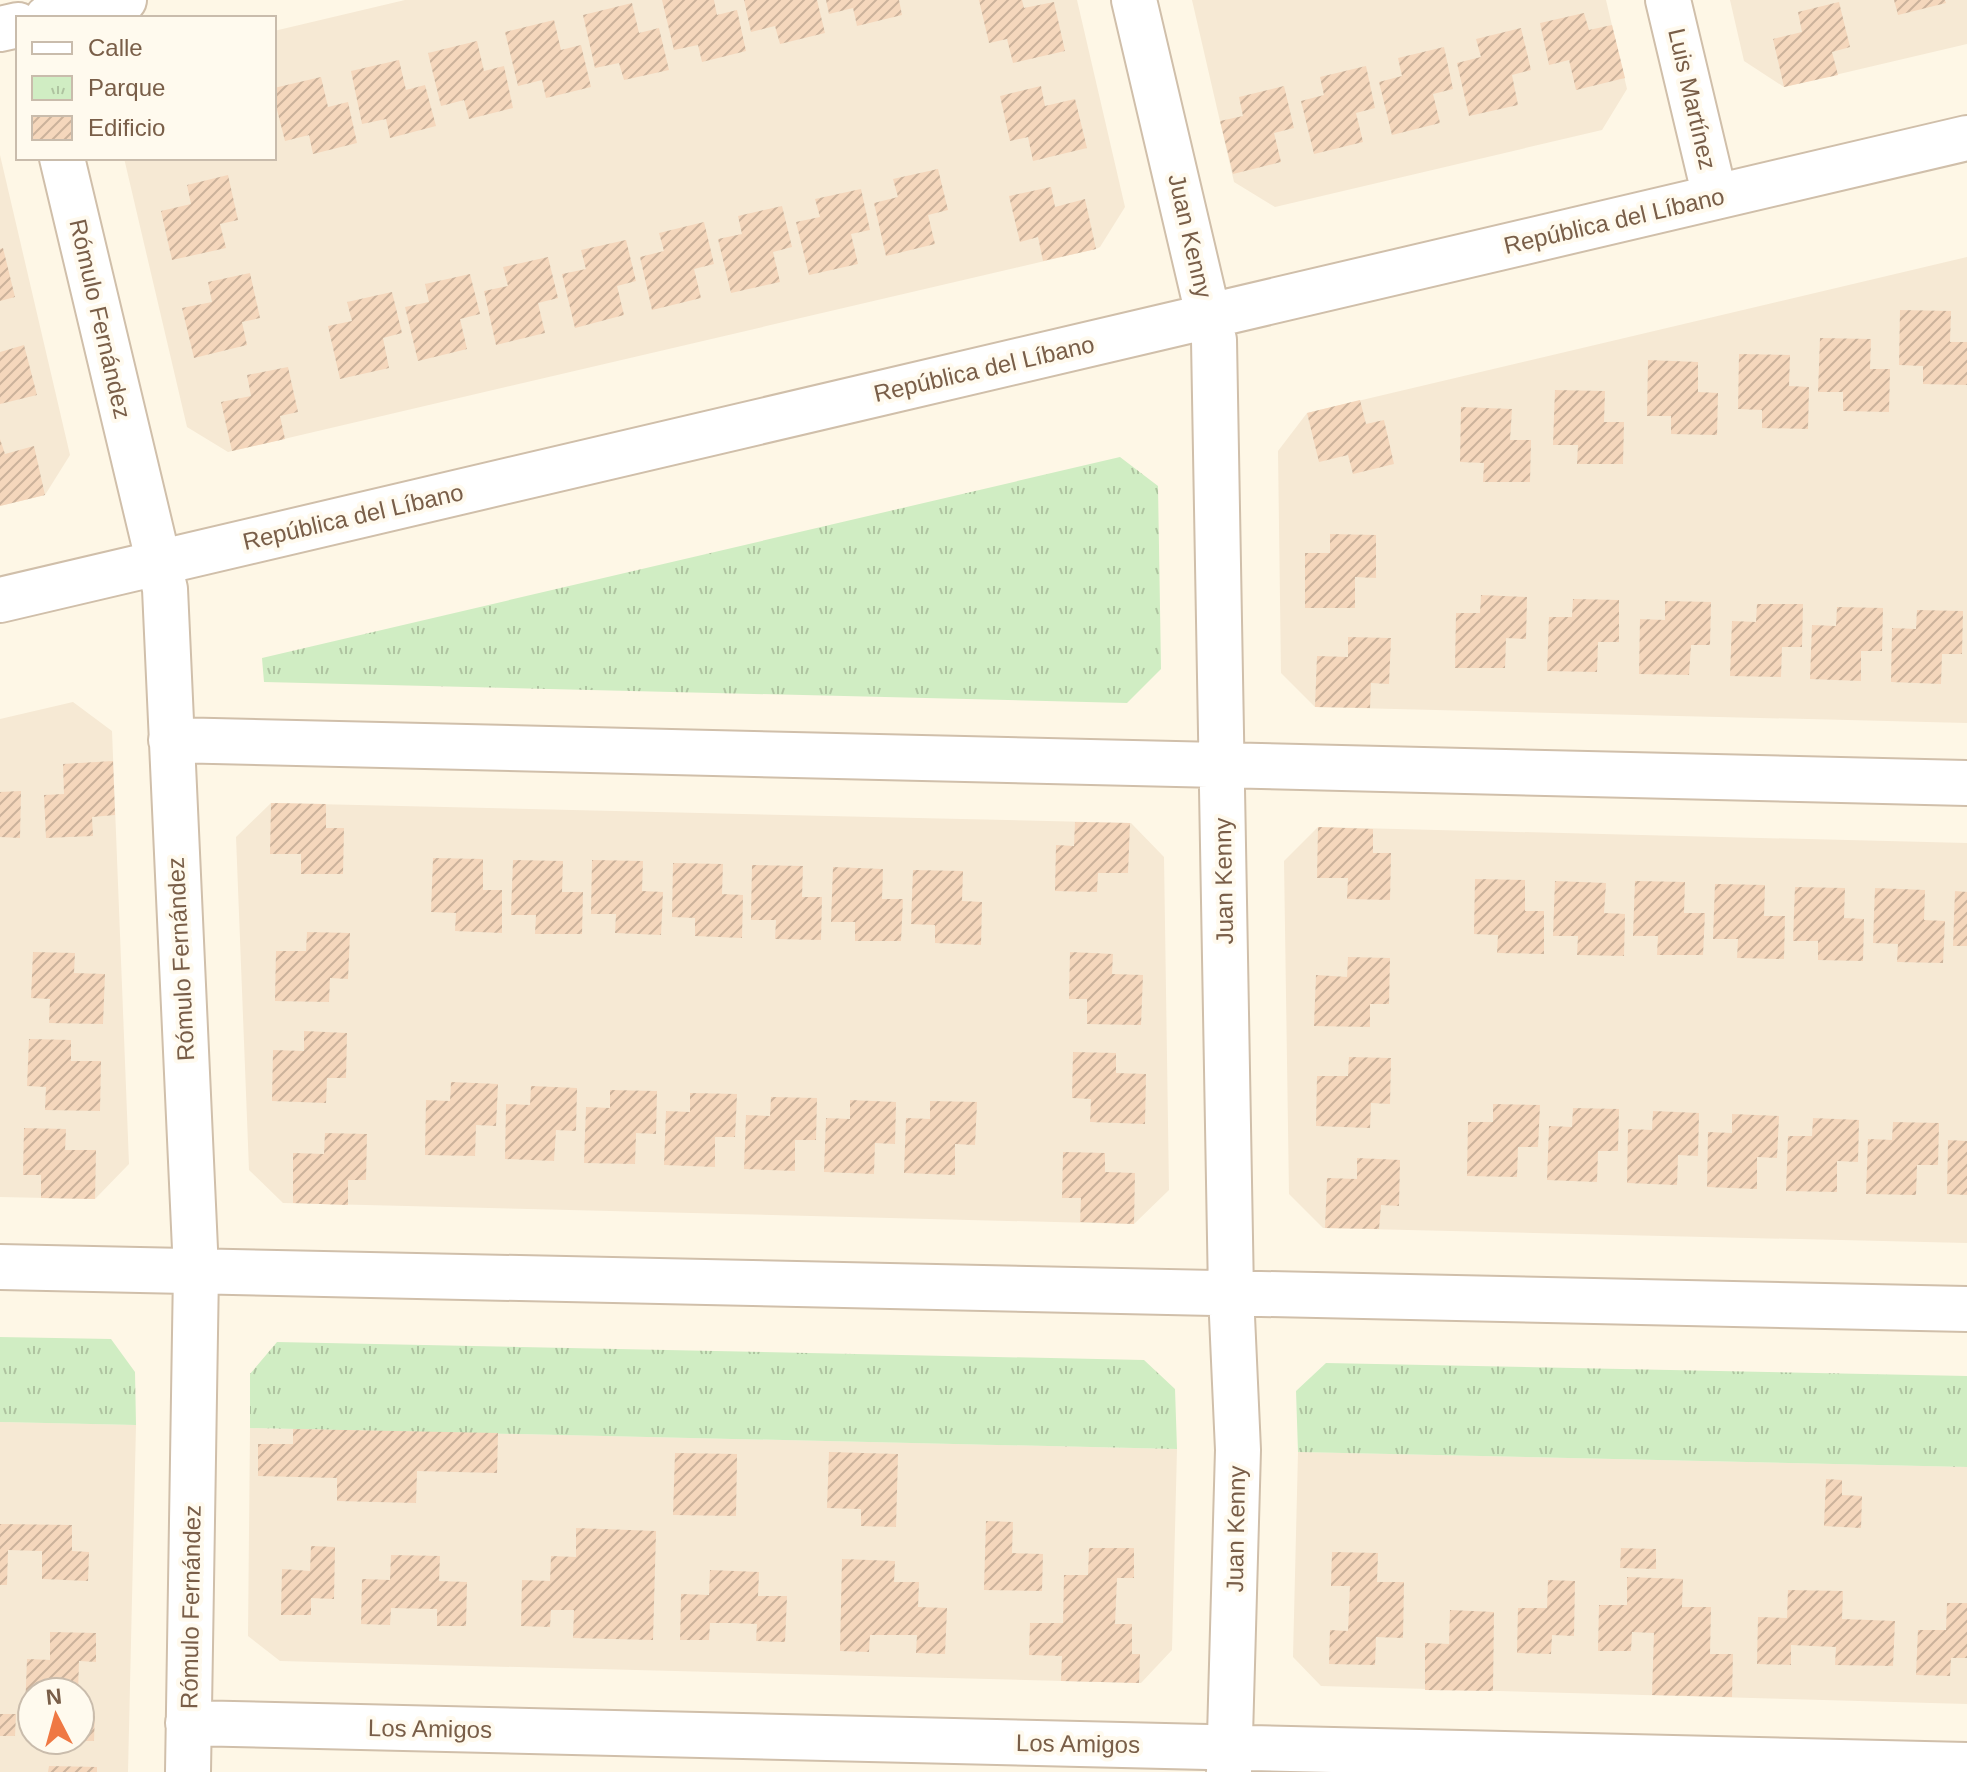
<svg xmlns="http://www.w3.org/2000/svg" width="1967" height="1772" viewBox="0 0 1967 1772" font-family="Arial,sans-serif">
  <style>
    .residential { fill: #f6e9d4; fill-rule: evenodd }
    .park { fill: url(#park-tufts) }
    .building { fill: url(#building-hatch) }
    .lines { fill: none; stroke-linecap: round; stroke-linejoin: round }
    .minor-casing { stroke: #d0bfaa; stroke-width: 48 }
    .minor { stroke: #fff; stroke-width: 44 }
    .labels { text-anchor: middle; stroke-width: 8; stroke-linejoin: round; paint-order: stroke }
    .street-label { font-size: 24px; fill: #795e48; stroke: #fffaee }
  </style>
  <defs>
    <pattern id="park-tufts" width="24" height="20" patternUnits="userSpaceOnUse" patternTransform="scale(2)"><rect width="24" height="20" fill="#d0edc3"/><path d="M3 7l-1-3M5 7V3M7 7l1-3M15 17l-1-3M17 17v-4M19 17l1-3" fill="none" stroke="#aec3a0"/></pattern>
    <pattern id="building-hatch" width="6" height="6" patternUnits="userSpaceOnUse" patternTransform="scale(2)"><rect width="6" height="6" fill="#f5d7bc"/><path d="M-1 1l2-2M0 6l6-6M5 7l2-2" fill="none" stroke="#cbb29b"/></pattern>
  </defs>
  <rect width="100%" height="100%" fill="#fef7e6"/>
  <path class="residential" d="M 405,0 L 1077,0 L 1125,207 L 1100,247 L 1096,249 L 228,452 L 187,427 L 124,158 L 274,158 L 274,31 Z
    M 1192,0 L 1606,0 L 1627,89 L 1602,130 L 1275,207 L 1234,182 Z
    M 1730,0 L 1967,0 L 1967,44 L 1784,87 L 1744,61 Z
    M 0,155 L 70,455 L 45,495 L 0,506 Z
    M 1967,257 L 1967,723 L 1315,707 L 1281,673 L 1278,451 L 1307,413 Z
    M 73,702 L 112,731 L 129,1164 L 95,1199 L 0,1197 L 0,719 Z
    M 271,803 L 1131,823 L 1164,857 L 1169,1190 L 1134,1224 L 283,1203 L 249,1170 L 236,837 Z
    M 1318,827 L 1967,843 L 1967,1243 L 1323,1228 L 1289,1194 L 1284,861 Z
    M 0,1422 L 136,1425 L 128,1772 L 0,1772 ZM 32,1692 L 80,1692 L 80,1740 L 32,1740 Z
    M 250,1428 L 1177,1449 L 1172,1650 L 1141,1683 L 280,1661 L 248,1636 Z
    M 1298,1452 L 1967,1467 L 1967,1704 L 1321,1686 L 1293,1657 Z"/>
  <path class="park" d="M 1120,457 L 1158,486 L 1161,669 L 1127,703 L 264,682 L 262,658 Z
    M 0,1337 L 111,1339 L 135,1372 L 136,1425 L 0,1422 Z
    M 277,1342 L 1144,1360 L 1175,1389 L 1177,1449 L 250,1428 L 250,1374 Z
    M 1326,1363 L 1967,1376 L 1967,1467 L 1298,1452 L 1296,1391 Z"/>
  <path class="building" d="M 662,0 L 714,0 L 717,15 L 737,10 L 746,51 L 702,62 L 698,45 L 674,50 Z
    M 744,0 L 817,0 L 825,33 L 780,44 L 775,26 L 751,32 Z
    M 826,0 L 899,0 L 902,15 L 857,26 L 853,8 L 829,14 Z
    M 979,0 L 1022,0 L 1024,8 L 1054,2 L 1065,51 L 1013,63 L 1007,39 L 989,43 Z
    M 1894,0 L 1945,0 L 1946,3 L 1898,15 Z
    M 1839,2 L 1850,47 L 1832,52 L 1838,75 L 1784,87 L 1773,39 L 1802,32 L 1798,12 Z
    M 632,3 L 639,33 L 659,28 L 669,70 L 624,80 L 619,63 L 595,68 L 583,15 Z
    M 1584,13 L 1589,30 L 1612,25 L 1625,78 L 1576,90 L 1569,60 L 1549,65 L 1540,23 Z
    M 554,20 L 561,50 L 581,45 L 591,87 L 546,98 L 542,80 L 518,86 L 505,32 Z
    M 1521,28 L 1531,70 L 1512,75 L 1518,105 L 1469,116 L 1457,63 L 1481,57 L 1476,39 Z
    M 477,41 L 484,71 L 504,66 L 513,108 L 469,119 L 464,100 L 441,106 L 428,53 Z
    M 1444,47 L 1453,89 L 1433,94 L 1440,123 L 1392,135 L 1379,82 L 1402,76 L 1398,58 Z
    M 399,60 L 406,90 L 425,85 L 436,126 L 390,138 L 386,119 L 362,124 L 351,71 Z
    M 1366,66 L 1375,108 L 1356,113 L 1363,142 L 1314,154 L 1301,101 L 1324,95 L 1320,77 Z
    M 321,77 L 328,107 L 348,102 L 357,143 L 313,154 L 309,135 L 285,141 L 274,98 L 274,88 Z
    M 1041,86 L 1045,106 L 1075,99 L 1087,148 L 1033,161 L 1028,137 L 1010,141 L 1000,96 Z
    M 1284,86 L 1294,128 L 1274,133 L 1281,162 L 1233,174 L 1220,121 L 1243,116 L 1239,97 Z
    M 938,169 L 948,210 L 928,215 L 935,244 L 886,256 L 874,203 L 898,197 L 893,179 Z
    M 228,175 L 238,220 L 220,224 L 226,248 L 172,260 L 161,211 L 191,204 L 187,185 Z
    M 1051,187 L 1055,207 L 1085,199 L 1096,249 L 1043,261 L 1038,237 L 1020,242 L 1009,196 Z
    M 861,189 L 870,230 L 851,234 L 858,264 L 809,275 L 796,222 L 820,217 L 815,199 Z
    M 782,206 L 792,247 L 773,252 L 780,282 L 731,293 L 718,239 L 742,234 L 738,216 Z
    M 704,222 L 714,264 L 694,269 L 701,298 L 652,310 L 640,257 L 664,251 L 659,233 Z
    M 626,240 L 636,281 L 617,286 L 624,315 L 575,328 L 562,274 L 586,269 L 581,250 Z
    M 3,248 L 15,297 L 0,301 L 0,249 Z
    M 548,257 L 558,298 L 538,303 L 545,333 L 496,345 L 484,291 L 508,286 L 503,267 Z
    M 250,273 L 260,318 L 242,322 L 247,345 L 194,358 L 182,308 L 212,302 L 208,282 Z
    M 470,274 L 480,314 L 460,319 L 467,349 L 418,361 L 405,307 L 429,302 L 425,284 Z
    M 392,292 L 402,333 L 383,338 L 389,368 L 340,379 L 328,326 L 352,321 L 347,302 Z
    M 1900,310 L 1951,311 L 1950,342 L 1967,342 L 1967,385 L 1923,384 L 1923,366 L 1899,365 Z
    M 1820,338 L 1871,339 L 1870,369 L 1890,369 L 1889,412 L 1843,411 L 1843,392 L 1818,392 Z
    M 24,345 L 37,395 L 0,404 L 0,352 Z
    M 1739,354 L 1790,355 L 1789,386 L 1809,387 L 1808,429 L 1762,428 L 1762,410 L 1738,409 Z
    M 1648,360 L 1698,362 L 1698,392 L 1718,393 L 1717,435 L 1671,434 L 1671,416 L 1647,416 Z
    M 288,367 L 298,412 L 280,416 L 285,439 L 232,451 L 221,402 L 251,396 L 247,375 Z
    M 1555,390 L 1605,391 L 1604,422 L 1624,422 L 1623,464 L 1577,464 L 1578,445 L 1553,445 Z
    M 1360,400 L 1366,424 L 1384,420 L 1394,464 L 1353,474 L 1348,455 L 1319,462 L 1307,413 Z
    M 1461,407 L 1512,409 L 1510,440 L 1531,440 L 1530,482 L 1483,482 L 1484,463 L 1460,462 Z
    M 0,439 L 5,454 L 34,446 L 45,495 L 0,506 Z
    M 1330,534 L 1376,535 L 1376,578 L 1355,577 L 1355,608 L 1305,608 L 1305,553 L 1330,553 Z
    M 1481,595 L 1527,597 L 1526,639 L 1506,638 L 1505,668 L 1455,668 L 1456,613 L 1480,613 Z
    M 1573,599 L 1619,600 L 1619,642 L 1598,642 L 1597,672 L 1547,671 L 1549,617 L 1572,617 Z
    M 1665,601 L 1711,602 L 1710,645 L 1691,645 L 1689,675 L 1639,674 L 1640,619 L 1665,620 Z
    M 1757,604 L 1803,604 L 1802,647 L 1782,647 L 1781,677 L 1730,676 L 1732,621 L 1756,622 Z
    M 1837,607 L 1883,608 L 1882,651 L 1861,651 L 1861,681 L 1810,679 L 1812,625 L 1836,626 Z
    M 1917,610 L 1963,611 L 1962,654 L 1942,654 L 1941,684 L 1891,682 L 1892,628 L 1916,629 Z
    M 1348,637 L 1391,638 L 1389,684 L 1371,683 L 1370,708 L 1315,707 L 1317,656 L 1348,657 Z
    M 113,761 L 115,815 L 92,817 L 93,836 L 46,838 L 44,795 L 64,794 L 63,764 Z
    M 21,791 L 20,838 L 0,837 L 0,792 Z
    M 271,803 L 326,804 L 326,828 L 344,828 L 343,874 L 301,874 L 301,854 L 270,854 Z
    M 1075,822 L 1130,823 L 1128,873 L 1098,873 L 1097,892 L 1055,891 L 1056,845 L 1074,846 Z
    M 1318,827 L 1373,829 L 1373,853 L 1391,853 L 1390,900 L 1347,899 L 1348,878 L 1317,878 Z
    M 433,858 L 483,859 L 483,890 L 502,890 L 502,933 L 455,931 L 456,913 L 431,912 Z
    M 513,860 L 563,861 L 562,892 L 583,892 L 582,934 L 535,934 L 536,915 L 511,915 Z
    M 592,860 L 643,861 L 642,891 L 663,892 L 661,935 L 615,933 L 616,914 L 591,914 Z
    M 673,863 L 723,864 L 722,894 L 743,895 L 742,938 L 695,936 L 695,918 L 672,917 Z
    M 752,865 L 803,866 L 802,897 L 822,897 L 821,940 L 775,939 L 776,920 L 751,920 Z
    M 833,867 L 883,869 L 882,899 L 903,899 L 901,941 L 855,941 L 855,922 L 831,922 Z
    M 913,870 L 963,871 L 962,901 L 982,902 L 981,945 L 935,943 L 935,925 L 911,924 Z
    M 1475,879 L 1525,880 L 1525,911 L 1544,911 L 1544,954 L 1497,953 L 1498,935 L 1474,934 Z
    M 1555,881 L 1606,883 L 1604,913 L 1625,914 L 1624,956 L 1577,955 L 1578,936 L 1553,936 Z
    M 1635,881 L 1685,882 L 1684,913 L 1705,913 L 1703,955 L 1657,955 L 1658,936 L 1633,936 Z
    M 1715,884 L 1765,885 L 1764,916 L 1785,916 L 1784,959 L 1737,958 L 1738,939 L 1713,939 Z
    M 1795,887 L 1845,888 L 1844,918 L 1864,919 L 1863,961 L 1818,960 L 1818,941 L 1793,941 Z
    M 1875,888 L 1925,890 L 1924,920 L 1945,921 L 1943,963 L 1897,962 L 1898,944 L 1873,943 Z
    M 1955,891 L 1967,892 L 1967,946 L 1953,946 Z
    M 307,932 L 350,933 L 348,979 L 330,978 L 329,1002 L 275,1001 L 276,951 L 306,951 Z
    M 33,952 L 75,953 L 74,973 L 105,974 L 103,1024 L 49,1023 L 50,999 L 31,998 Z
    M 1070,952 L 1113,954 L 1112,974 L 1143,975 L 1141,1025 L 1087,1024 L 1087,999 L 1069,999 Z
    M 1348,957 L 1390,958 L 1389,1004 L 1370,1004 L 1370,1027 L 1314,1026 L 1316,975 L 1347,977 Z
    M 304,1031 L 347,1033 L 346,1078 L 327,1078 L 326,1103 L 272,1101 L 273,1050 L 304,1051 Z
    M 29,1039 L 71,1040 L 71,1061 L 101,1061 L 100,1111 L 45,1110 L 46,1087 L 27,1086 Z
    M 1073,1052 L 1116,1053 L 1116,1073 L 1146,1074 L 1145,1124 L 1090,1122 L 1091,1099 L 1072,1098 Z
    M 1349,1057 L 1391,1058 L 1390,1104 L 1371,1103 L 1370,1128 L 1316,1126 L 1317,1076 L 1348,1076 Z
    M 451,1082 L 498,1084 L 496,1126 L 476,1125 L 475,1156 L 425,1155 L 426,1100 L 450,1101 Z
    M 531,1086 L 577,1088 L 576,1131 L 556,1130 L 554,1161 L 505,1159 L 506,1104 L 530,1105 Z
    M 610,1090 L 657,1091 L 656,1134 L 636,1133 L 635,1164 L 584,1163 L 586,1107 L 610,1108 Z
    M 690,1093 L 737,1094 L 735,1137 L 715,1137 L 715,1167 L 664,1165 L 666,1111 L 690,1112 Z
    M 771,1097 L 817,1098 L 816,1140 L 795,1140 L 795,1171 L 744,1169 L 746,1115 L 770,1116 Z
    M 850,1100 L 896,1102 L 895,1144 L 875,1143 L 874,1174 L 824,1172 L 826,1118 L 850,1119 Z
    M 930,1101 L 977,1102 L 975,1145 L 955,1144 L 955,1175 L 904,1173 L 906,1118 L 930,1119 Z
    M 1493,1104 L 1540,1105 L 1538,1147 L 1518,1147 L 1517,1177 L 1467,1176 L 1468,1122 L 1493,1122 Z
    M 1573,1108 L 1619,1109 L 1618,1151 L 1598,1151 L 1597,1182 L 1547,1180 L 1549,1126 L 1572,1127 Z
    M 1653,1111 L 1699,1113 L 1698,1156 L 1678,1155 L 1677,1185 L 1627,1183 L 1628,1129 L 1652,1130 Z
    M 1732,1114 L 1779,1116 L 1777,1158 L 1757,1157 L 1757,1189 L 1707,1187 L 1708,1132 L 1732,1133 Z
    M 1813,1118 L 1859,1120 L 1858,1162 L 1837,1161 L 1837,1192 L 1786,1191 L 1788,1136 L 1812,1136 Z
    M 1893,1122 L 1939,1123 L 1938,1165 L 1917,1165 L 1916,1195 L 1866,1194 L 1868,1139 L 1892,1140 Z
    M 24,1128 L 66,1129 L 65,1150 L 96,1150 L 95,1199 L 41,1198 L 41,1175 L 23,1175 Z
    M 325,1133 L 367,1134 L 366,1180 L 348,1180 L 348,1205 L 293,1203 L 293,1153 L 324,1154 Z
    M 1948,1140 L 1967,1141 L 1967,1195 L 1947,1194 Z
    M 1063,1152 L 1105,1153 L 1105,1172 L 1135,1173 L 1134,1224 L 1080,1222 L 1081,1198 L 1062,1198 Z
    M 1357,1158 L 1400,1160 L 1399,1206 L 1381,1205 L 1379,1229 L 1325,1228 L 1327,1178 L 1357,1179 Z
    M 293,1429 L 498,1433 L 497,1473 L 417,1471 L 416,1503 L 337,1501 L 337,1478 L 258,1476 L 258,1444 L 293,1444 Z
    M 829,1452 L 898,1454 L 896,1527 L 861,1526 L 861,1509 L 827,1508 Z
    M 675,1453 L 737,1454 L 736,1516 L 673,1515 Z
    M 1826,1479 L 1842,1480 L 1842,1495 L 1862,1496 L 1861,1528 L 1824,1526 Z
    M 986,1521 L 1013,1522 L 1012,1553 L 1043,1554 L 1042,1591 L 984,1590 Z
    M 0,1524 L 72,1525 L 72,1551 L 89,1552 L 88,1581 L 42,1579 L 42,1551 L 8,1550 L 7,1585 L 0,1585 Z
    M 576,1528 L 656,1531 L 653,1640 L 573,1638 L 574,1610 L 551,1610 L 550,1627 L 521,1626 L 522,1580 L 550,1581 L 551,1556 L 576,1557 Z
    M 311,1546 L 335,1547 L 334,1599 L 311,1598 L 311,1615 L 281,1615 L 282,1569 L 310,1571 Z
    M 1089,1548 L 1134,1548 L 1134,1578 L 1117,1578 L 1115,1624 L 1132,1624 L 1132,1654 L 1140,1654 L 1139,1683 L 1061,1681 L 1062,1656 L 1029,1655 L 1030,1623 L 1063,1623 L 1064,1575 L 1088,1575 Z
    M 1621,1548 L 1656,1549 L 1656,1569 L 1620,1568 Z
    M 1332,1552 L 1378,1553 L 1377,1582 L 1404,1582 L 1403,1638 L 1376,1637 L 1375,1665 L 1329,1664 L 1330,1630 L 1348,1631 L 1350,1586 L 1331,1586 Z
    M 391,1555 L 440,1556 L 439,1581 L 467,1582 L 466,1626 L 437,1626 L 437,1609 L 391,1608 L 390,1625 L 361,1624 L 362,1579 L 390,1580 Z
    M 842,1559 L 895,1561 L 894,1582 L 919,1582 L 918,1607 L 947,1608 L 945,1654 L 916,1653 L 917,1635 L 870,1635 L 869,1652 L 840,1651 Z
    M 710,1570 L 759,1572 L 758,1596 L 787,1596 L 785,1642 L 756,1641 L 757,1624 L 733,1623 L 710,1623 L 709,1640 L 680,1640 L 681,1594 L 709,1595 Z
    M 1627,1577 L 1683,1579 L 1682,1607 L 1711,1607 L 1710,1654 L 1733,1654 L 1732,1697 L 1652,1695 L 1654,1633 L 1632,1632 L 1631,1651 L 1598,1651 L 1599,1605 L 1627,1605 Z
    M 1548,1580 L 1575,1581 L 1574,1636 L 1552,1635 L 1551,1654 L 1517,1653 L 1518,1608 L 1547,1608 Z
    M 1788,1590 L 1843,1591 L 1842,1619 L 1895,1621 L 1893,1666 L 1835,1665 L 1836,1647 L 1791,1645 L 1791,1665 L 1757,1664 L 1758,1617 L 1787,1618 Z
    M 1947,1603 L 1967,1603 L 1967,1658 L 1951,1658 L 1950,1676 L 1916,1675 L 1918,1630 L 1946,1630 Z
    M 1450,1610 L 1494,1612 L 1493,1691 L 1425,1690 L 1425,1643 L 1449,1644 Z
    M 50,1632 L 96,1633 L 96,1662 L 79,1661 L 78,1692 L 32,1692 L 32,1711 L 25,1711 L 27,1659 L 50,1660 Z
    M 80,1713 L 95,1713 L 94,1741 L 80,1741 Z
    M 0,1714 L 16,1714 L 15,1736 L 0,1736 Z
    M 49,1766 L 97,1767 L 97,1772 L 48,1772 Z"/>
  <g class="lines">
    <g class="minor-casing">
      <path id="minor" d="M 1134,0 L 1214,340 L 1231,1294 L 1238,1450 L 1229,1772
        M 1668,0 L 1715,197
        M 47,18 L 124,0
        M 0,29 L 18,25
        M 62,158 L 165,589 L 196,1271 L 188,1772
        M 0,600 L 1967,138
        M 171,740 L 1967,783
        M 0,1267 L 1967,1309
        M 188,1723 L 1967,1765"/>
    </g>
    <use href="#minor" class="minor"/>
  </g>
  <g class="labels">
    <g class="street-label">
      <text transform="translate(1692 99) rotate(77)" y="8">Luis Martínez</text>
      <text transform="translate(1614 221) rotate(-13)" y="8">República del Líbano</text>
      <text transform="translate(1190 236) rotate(77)" y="8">Juan Kenny</text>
      <text transform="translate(100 319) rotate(77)" y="8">Rómulo Fernández</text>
      <text transform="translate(984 369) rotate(-13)" y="8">República del Líbano</text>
      <text transform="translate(353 517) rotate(-13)" y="8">República del Líbano</text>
      <text transform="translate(1224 881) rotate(-91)" y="8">Juan Kenny</text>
      <text transform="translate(181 959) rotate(-93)" y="8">Rómulo Fernández</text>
      <text transform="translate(1236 1529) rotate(-89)" y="8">Juan Kenny</text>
      <text transform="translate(191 1607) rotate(-89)" y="8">Rómulo Fernández</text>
      <text transform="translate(430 1729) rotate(1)" y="8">Los Amigos</text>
      <text transform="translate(1078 1744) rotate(1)" y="8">Los Amigos</text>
    </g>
  </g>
  <rect x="16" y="16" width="260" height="144" fill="#fffaee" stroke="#c9bcac" stroke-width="2"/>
  <rect x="32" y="42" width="40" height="12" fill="#ffffff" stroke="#c9bcac" stroke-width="2"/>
  <text x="88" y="56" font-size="24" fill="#795e48">Calle</text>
  <rect x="32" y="76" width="40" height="24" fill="url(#park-tufts)" stroke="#c9bcac" stroke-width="2"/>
  <text x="88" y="96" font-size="24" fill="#795e48">Parque</text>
  <rect x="32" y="116" width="40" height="24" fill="url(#building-hatch)" stroke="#c9bcac" stroke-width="2"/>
  <text x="88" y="136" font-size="24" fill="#795e48">Edificio</text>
  <g transform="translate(56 1716) rotate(354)"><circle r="38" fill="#fffaee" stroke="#c9bcac" stroke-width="2"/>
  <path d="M0-6L14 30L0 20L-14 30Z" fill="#ef7843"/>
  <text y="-12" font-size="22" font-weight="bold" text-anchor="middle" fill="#795e48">N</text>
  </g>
</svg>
